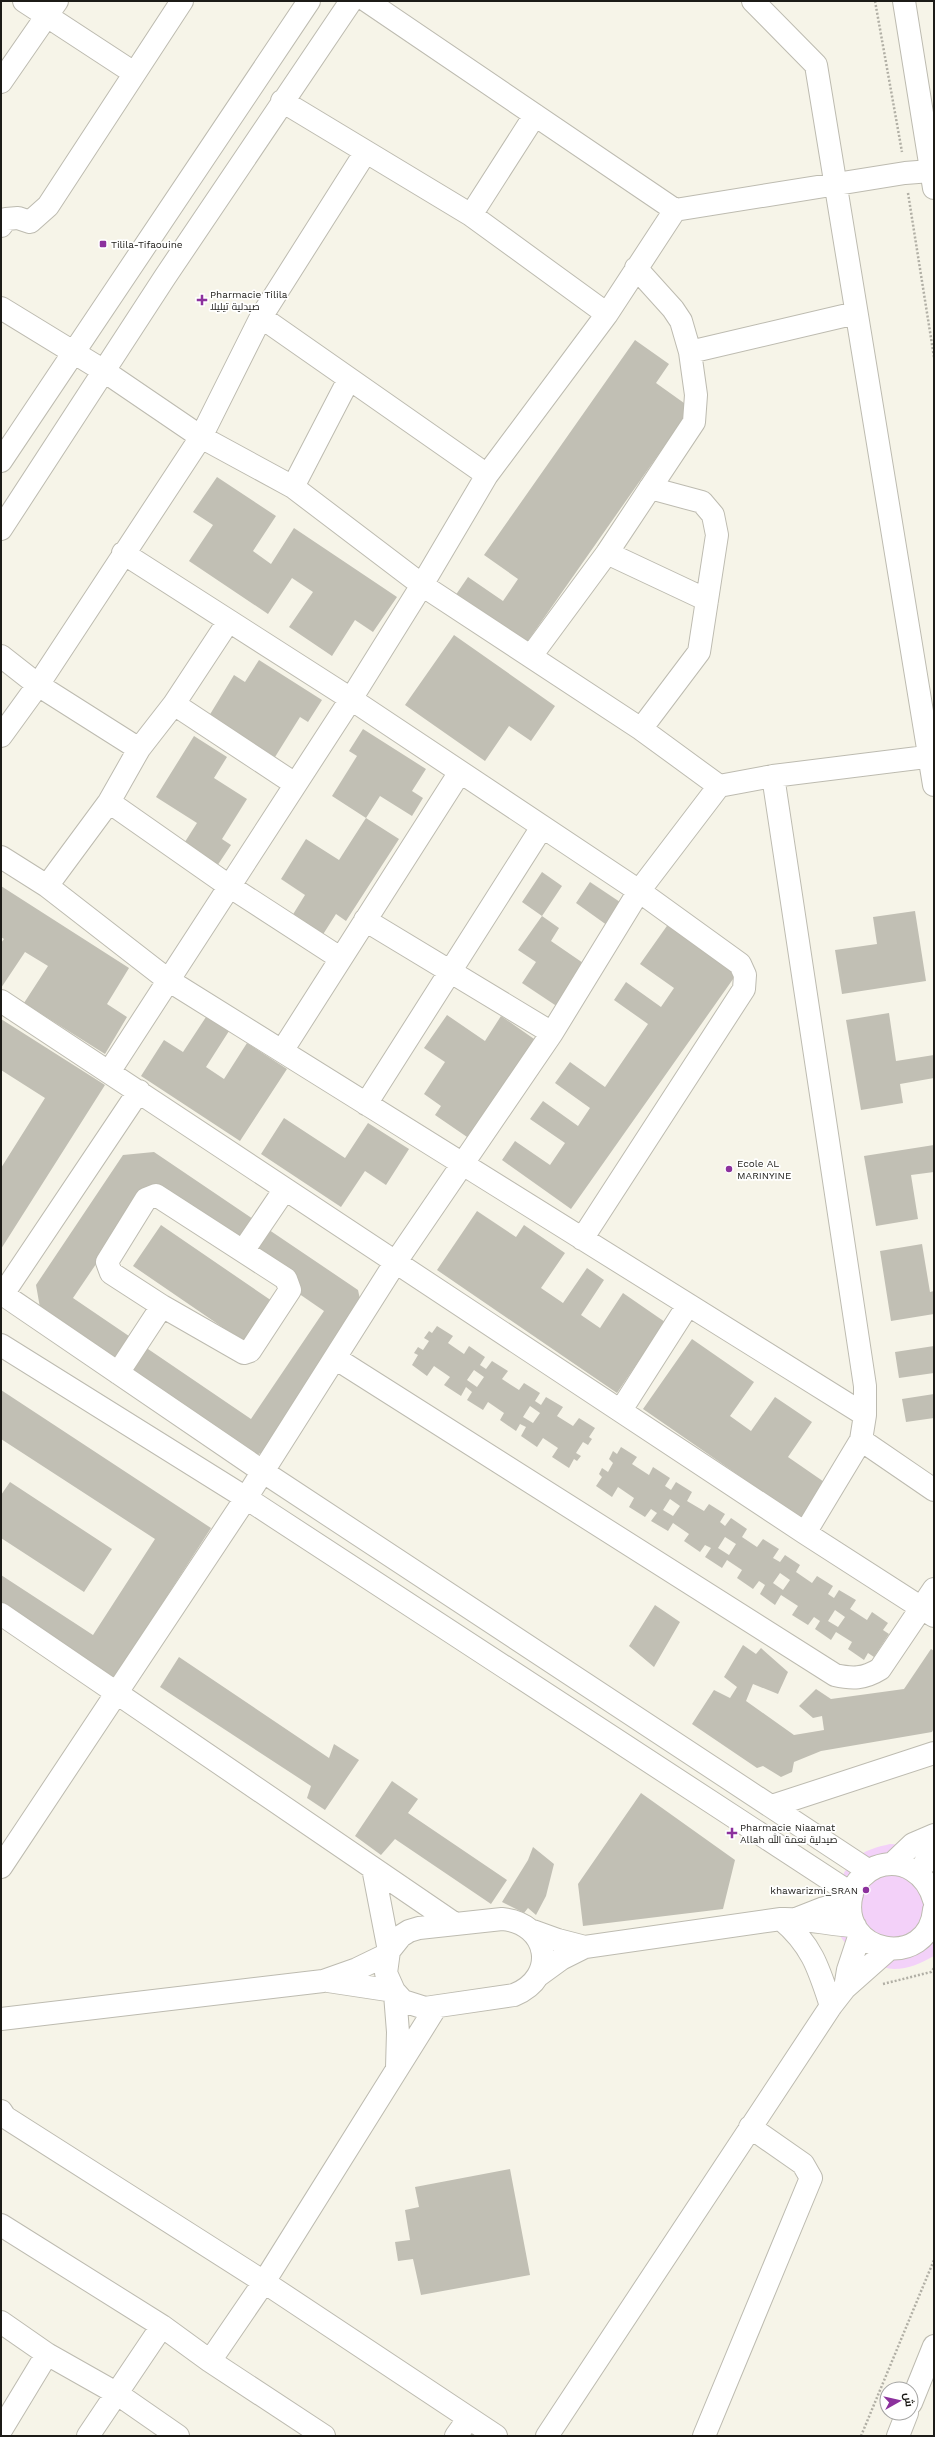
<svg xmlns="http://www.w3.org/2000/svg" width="935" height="2437" viewBox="0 0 935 2437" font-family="'Work Sans',Cairo,sans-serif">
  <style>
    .green { fill: #f3d1f9 }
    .building { fill: #c1bfb4; fill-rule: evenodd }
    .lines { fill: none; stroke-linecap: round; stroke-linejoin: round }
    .minor-casing { stroke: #bdbbb0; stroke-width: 24 }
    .major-casing { stroke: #bdbbb0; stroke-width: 24 }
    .path { stroke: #b1afa5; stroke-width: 2.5; stroke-dasharray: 2 2; stroke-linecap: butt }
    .minor { stroke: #fff; stroke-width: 22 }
    .major { stroke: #fff; stroke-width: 22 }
    .poi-dot { fill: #8c319d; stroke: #fff; stroke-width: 1.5 }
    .labels { text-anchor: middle; stroke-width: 3.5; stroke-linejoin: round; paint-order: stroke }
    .poi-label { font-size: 10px; fill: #1c1b17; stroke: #fff; text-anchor: start }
  </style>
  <rect width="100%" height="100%" fill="#f6f4e8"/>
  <path class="green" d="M 890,1844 L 909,1845 L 934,1857 L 934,1956 C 921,1963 909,1969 894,1969 C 868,1967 835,1944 834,1916 C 834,1909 837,1901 838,1895 C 840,1881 843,1870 854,1860 C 864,1850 877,1847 890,1844 Z"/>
  <path class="building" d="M 635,340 L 669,364 L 656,383 L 691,408 L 525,645 L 455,596 L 468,577 L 503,601 L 518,579 L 484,555 Z
    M 217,477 L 276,516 L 253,551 L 271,564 L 294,528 L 397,597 L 373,632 L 355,620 L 332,656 L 289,627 L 313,592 L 292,578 L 268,614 L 189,561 L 213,525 L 193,512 Z
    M 454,635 L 555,706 L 531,741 L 509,726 L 485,761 L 405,705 Z
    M 259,660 L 322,700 L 308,722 L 300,717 L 275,757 L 209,716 L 234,675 L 245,682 Z
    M 363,729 L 426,769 L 412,791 L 423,798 L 412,816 L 380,796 L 366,818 L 332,796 L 357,756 L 349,751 Z
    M 194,736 L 227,757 L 214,778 L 247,799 L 222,839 L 231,845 L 217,866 L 183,845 L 197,823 L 156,797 Z
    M 366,818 L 399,839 L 346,921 L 336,914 L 322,936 L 292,916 L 305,895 L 281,879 L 306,839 L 339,860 Z
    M 542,872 L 562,886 L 542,916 L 559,928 L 551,941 L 586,965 L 558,1007 L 522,983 L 536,962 L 518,950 L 542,916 L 522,902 Z
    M 590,882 L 626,906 L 611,928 L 576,903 Z
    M 1,886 L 129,968 L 107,1004 L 127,1017 L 105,1054 L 24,1003 L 48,966 L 25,952 L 1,988 L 1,943 L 4,939 L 1,937 Z
    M 915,911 L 926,981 L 842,994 L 835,950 L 877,944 L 873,917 Z
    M 669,923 L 738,972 L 571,1209 L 502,1160 L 515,1141 L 550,1165 L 565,1143 L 530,1119 L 543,1101 L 578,1126 L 590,1108 L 555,1083 L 570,1062 L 605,1087 L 633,1046 L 648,1024 L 614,1000 L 626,982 L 661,1007 L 674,988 L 640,964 Z
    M 889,1013 L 896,1061 L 934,1055 L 934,1078 L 900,1084 L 903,1103 L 861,1110 L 846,1020 Z
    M 447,1015 L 485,1041 L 501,1016 L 537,1041 L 470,1139 L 435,1115 L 441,1106 L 424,1094 L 445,1062 L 424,1048 Z
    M 206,1017 L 229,1031 L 206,1067 L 224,1079 L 247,1043 L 287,1069 L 240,1141 L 141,1076 L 164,1040 L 183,1052 Z
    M 1,1019 L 105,1085 L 1,1249 L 1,1168 L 45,1098 L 1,1070 Z
    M 284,1118 L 345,1158 L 368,1123 L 409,1149 L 386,1185 L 365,1171 L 341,1207 L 261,1154 Z
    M 934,1145 L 934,1172 L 911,1175 L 918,1219 L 876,1226 L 864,1156 Z
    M 154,1152 L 358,1290 L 363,1313 L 274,1448 L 251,1457 L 42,1319 L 36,1285 L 123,1155 ZM 147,1189 L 324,1311 L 251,1419 L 73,1298 Z
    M 477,1211 L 516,1237 L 524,1225 L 565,1253 L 541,1288 L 563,1303 L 587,1268 L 604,1280 L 581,1315 L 600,1328 L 623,1293 L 665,1322 L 617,1393 L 437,1270 Z
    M 161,1225 L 272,1301 L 244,1342 L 133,1266 Z
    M 922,1244 L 930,1292 L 934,1291 L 934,1314 L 891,1321 L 880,1251 Z
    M 437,1326 L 453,1336 L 448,1343 L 464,1354 L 469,1346 L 485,1357 L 480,1365 L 486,1369 L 492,1361 L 508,1371 L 502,1379 L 519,1390 L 524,1383 L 540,1393 L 535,1401 L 541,1405 L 546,1397 L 563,1407 L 557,1416 L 573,1426 L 579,1418 L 595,1428 L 589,1437 L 592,1439 L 588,1445 L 583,1442 L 576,1453 L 581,1456 L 577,1461 L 574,1459 L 569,1468 L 552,1457 L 558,1448 L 543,1438 L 537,1447 L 521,1436 L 526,1427 L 520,1424 L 516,1431 L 500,1420 L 504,1413 L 488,1402 L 483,1410 L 467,1400 L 472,1392 L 466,1387 L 461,1396 L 444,1385 L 450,1377 L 434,1366 L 427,1376 L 412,1365 L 418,1355 L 414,1353 L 418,1347 L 423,1350 L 429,1341 L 424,1338 L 429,1331 L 432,1333 ZM 474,1370 L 484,1377 L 477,1387 L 467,1380 ZM 530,1406 L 540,1413 L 533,1423 L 523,1417 Z
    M 692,1339 L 754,1382 L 730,1416 L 751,1431 L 775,1397 L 812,1422 L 788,1457 L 830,1486 L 805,1521 L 643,1409 Z
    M 934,1346 L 934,1373 L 899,1378 L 895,1352 Z
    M 1,1390 L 211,1528 L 105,1692 L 1,1624 L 1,1575 L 93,1635 L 155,1539 L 1,1439 Z
    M 934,1394 L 934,1418 L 906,1422 L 902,1399 Z
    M 621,1447 L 637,1457 L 632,1464 L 649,1475 L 653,1467 L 670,1478 L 665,1486 L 671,1490 L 676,1482 L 692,1492 L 687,1501 L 704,1511 L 709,1504 L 725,1514 L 720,1522 L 725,1526 L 731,1518 L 747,1529 L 742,1537 L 757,1547 L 763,1539 L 779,1549 L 773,1558 L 780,1562 L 785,1555 L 800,1565 L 796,1572 L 812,1583 L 817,1576 L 833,1586 L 828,1594 L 834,1598 L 839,1590 L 856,1600 L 850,1609 L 867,1620 L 872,1612 L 888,1623 L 883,1630 L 889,1634 L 874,1657 L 868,1653 L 864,1660 L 848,1649 L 852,1642 L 836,1632 L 831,1640 L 815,1629 L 820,1621 L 814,1617 L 808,1625 L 792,1615 L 798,1606 L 781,1595 L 775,1605 L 760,1594 L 765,1585 L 759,1581 L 753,1589 L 737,1578 L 742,1570 L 727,1560 L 722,1568 L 705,1557 L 711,1548 L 705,1545 L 700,1552 L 684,1541 L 689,1534 L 673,1523 L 668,1531 L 651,1521 L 657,1513 L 651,1509 L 645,1517 L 629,1507 L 634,1498 L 618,1487 L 612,1497 L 596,1486 L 602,1477 L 599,1474 L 602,1468 L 608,1472 L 613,1463 L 609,1459 L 613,1451 L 617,1454 ZM 670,1499 L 680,1506 L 673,1516 L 663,1510 ZM 725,1537 L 736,1544 L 729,1555 L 718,1548 ZM 780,1573 L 790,1580 L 783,1590 L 773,1583 ZM 835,1610 L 845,1617 L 838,1627 L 828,1621 Z
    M 10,1482 L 112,1549 L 84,1592 L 1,1538 L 1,1495 Z
    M 655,1605 L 680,1622 L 654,1667 L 629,1646 Z
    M 743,1645 L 756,1654 L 761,1648 L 788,1672 L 778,1694 L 753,1684 L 746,1701 L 794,1735 L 824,1730 L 822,1716 L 813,1718 L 799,1706 L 816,1689 L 831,1699 L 904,1689 L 931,1649 L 934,1651 L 934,1728 L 932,1732 L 821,1751 L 794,1762 L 792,1772 L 781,1777 L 763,1766 L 757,1768 L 692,1724 L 714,1690 L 730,1698 L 737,1687 L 724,1677 Z
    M 179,1657 L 329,1758 L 334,1744 L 359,1760 L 325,1810 L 307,1798 L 311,1786 L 160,1687 Z
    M 392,1781 L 418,1799 L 408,1813 L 507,1880 L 491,1904 L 395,1839 L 381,1855 L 355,1836 Z
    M 641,1793 L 735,1860 L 723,1909 L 583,1926 L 578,1884 Z
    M 533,1847 L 554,1864 L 546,1896 L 536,1915 L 528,1908 L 524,1913 L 502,1902 L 528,1860 Z
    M 510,2169 L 530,2275 L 421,2295 L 413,2259 L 398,2261 L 395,2242 L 410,2240 L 405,2210 L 419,2207 L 415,2187 Z"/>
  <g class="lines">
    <g class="minor-casing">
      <path id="minor" d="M 24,1 L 134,73
        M 753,1 L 816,65 L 934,785
        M 1,82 L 57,1
        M 282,101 L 471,215 L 607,314
        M 675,210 L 905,173 L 931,171
        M 471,215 L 535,115
        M 1,226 L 6,219 L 18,218 L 30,222 L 48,206 L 182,1
        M 1,308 L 104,371 L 201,437 L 293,487 L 422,585 L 641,729 L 719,786 L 639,891 L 552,1033 L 395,1263 L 246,1498 L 1,1867
        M 261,317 L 487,475
        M 690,352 L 856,313
        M 1,461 L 309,1
        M 293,487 L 349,379
        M 1,529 L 165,277 L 351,1
        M 123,553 L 351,699 L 639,891 L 740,964 L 745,975 L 744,989 L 582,1239
        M 607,553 L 707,600
        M 1,656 L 38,685 L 139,749
        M 531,656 L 607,553 L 694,422 L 696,395 L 690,352 L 681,321 L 673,309 L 636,268
        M 174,704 L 295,784
        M 641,729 L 699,652 L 717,535 L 713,515 L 702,502 L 650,488
        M 1,736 L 38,685 L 201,437 L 261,317 L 365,153
        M 773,776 L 865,1386 L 865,1415 L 861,1440 L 805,1533
        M 719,786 L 773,776 L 934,756
        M 109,802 L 229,886 L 340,958
        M 1,857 L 47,886 L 168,980 L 865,1415
        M 47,886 L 109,802 L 139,749 L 174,704 L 228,622
        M 365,920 L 552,1033
        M 1,1001 L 805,1533 L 934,1616
        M 282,1051 L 460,772
        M 109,1072 L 351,699 L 422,585 L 487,475 L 607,314 L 675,210 L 367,1
        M 366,1104 L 542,827
        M 243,1251 L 285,1189
        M 1,1293 L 262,1471 L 869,1871
        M 3,1294 L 139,1091
        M 1,1345 L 246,1498 L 852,1894
        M 335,1358 L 835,1675 C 852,1679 864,1679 880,1669 L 934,1589
        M 118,1373 L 162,1306 L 111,1273 L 107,1262 L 146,1199 L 156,1195 L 286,1279 L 290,1290 L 250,1351 L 244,1353 L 162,1306
        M 621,1410 L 688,1305
        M 861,1440 L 934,1490
        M 1,1614 L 455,1924
        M 772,1806 L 934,1753
        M 892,1864 L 913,1844 L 934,1835
        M 373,1868 L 389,1951
        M 918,1873 L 929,1857 L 934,1839
        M 934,1900 C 927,1874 903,1857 876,1867 C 866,1871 855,1882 852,1893 C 836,1956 929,1970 934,1910
        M 502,1919 C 549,1923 559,1977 514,1995 L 425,2008 L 403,2001 L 394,1991 L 386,1973 L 389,1951 L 401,1936 L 409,1931 L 419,1928 Z
        M 781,1919 C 812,1945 819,1969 831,2006
        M 796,1919 L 824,1908 L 850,1901
        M 533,1931 L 558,1940 L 585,1947
        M 539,1975 L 561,1959 L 585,1947 L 781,1919 C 806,1918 830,1925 855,1926
        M 328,1981 L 394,1991
        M 845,1988 L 848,1970 L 860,1934
        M 395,1994 L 398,2032 L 397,2068
        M 1,2019 L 323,1981 L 357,1969 L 388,1954
        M 1,2111 L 5,2117 L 264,2282 L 496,2436
        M 1,2225 L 162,2326 L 210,2361 L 324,2436
        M 1,2322 L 47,2354 L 116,2393 L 178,2436
        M 210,2361 L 264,2282 L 436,2007
        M 1,2430 L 47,2354
        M 88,2436 L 162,2326
        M 456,2436 L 469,2418
        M 547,2436 L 831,2006 L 845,1988 L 889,1949
        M 704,2436 L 811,2178 L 803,2164 L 750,2127"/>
    </g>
    <g class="major-casing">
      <path id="major" d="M 904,1 L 934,188
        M 911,2403 L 934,2346
        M 898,2436 L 907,2413"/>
    </g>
    <path class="path" d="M 875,1 L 902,152
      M 908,193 L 934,357
      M 883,1984 L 931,1972 L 934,1968
      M 861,2436 L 934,2260"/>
    <use href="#minor" class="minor"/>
    <use href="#major" class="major"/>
  </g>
  <g class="poi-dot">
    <rect x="99" y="240" width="8" height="8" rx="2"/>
    <path d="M200 294h4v4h4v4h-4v4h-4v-4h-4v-4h4z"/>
    <circle cx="729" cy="1169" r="4"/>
    <path d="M730 1827h4v4h4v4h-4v4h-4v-4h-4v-4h4z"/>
    <circle cx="866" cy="1890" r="4"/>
  </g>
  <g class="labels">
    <g class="poi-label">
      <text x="111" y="248">Tilila-Tifaouine</text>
      <text x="210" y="298">Pharmacie Tilila<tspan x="210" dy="12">صيدلية تيليلا</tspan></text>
      <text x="737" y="1167">Ecole AL<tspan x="737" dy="12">MARINYINE</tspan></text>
      <text x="740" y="1831">Pharmacie Niaamat<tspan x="740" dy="12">Allah صيدلية نعمة الله</tspan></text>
      <text x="858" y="1894" text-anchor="end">khawarizmi_SRAN</text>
    </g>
  </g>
  <rect width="935" height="2437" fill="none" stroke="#1c1b17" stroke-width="4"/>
  <g transform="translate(899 2401) rotate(82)"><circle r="19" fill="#ffffff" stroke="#a4a4a2"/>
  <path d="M0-3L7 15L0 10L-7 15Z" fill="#8c319d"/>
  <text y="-6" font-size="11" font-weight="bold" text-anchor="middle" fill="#1c1b17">ش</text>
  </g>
</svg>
